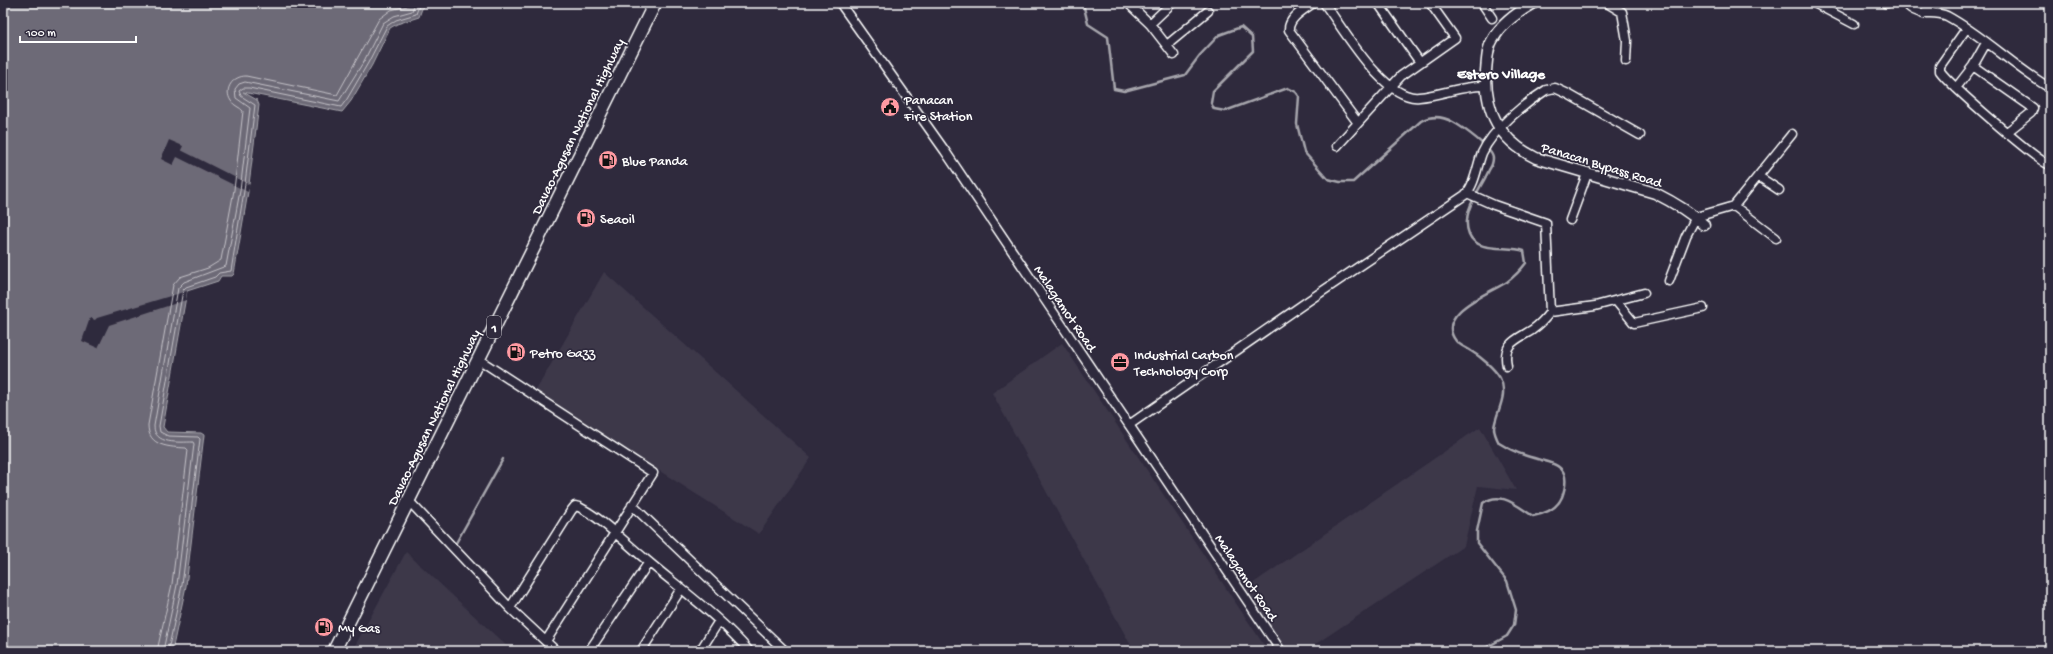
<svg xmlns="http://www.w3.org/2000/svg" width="2053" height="654" viewBox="0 0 2053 654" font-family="'Gochi Hand',sans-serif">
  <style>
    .built { fill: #3c3749 }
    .water { fill: #6d6a77; stroke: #a7a6ad }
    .pier { fill: #2f2a3d }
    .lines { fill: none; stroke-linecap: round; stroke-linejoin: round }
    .shore { stroke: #c5c3c9; stroke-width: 1 }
    .stream { stroke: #a7a6ad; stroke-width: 2.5 }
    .minor-casing { stroke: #fff; stroke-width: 11 }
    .major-casing { stroke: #fff; stroke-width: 13 }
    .highway-casing { stroke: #fff; stroke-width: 15 }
    .minor { stroke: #2f2a3d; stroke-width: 8 }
    .major { stroke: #2f2a3d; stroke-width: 10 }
    .highway { stroke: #2f2a3d; stroke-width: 12 }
    .labels { text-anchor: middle; stroke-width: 3.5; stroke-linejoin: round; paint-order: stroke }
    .shield { fill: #2f2a3d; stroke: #c1bfc5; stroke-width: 1 }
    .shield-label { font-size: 13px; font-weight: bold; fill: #fff }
    .poi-label { font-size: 14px; fill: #fff; stroke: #2f2a3d; text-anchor: start }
    .street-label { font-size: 14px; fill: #fff; stroke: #2f2a3d }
    .neighbourhood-label { font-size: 15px; font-weight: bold; fill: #fff; stroke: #2f2a3d }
  </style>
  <rect width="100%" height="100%" fill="#2f2a3d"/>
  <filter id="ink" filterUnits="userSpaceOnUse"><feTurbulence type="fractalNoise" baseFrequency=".025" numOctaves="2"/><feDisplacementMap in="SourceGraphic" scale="8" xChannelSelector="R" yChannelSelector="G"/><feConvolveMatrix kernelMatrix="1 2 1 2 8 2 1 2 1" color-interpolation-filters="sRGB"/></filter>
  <g filter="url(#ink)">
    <path class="built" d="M 604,272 L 811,458 L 759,534 L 535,392 Z
      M 1062,343 L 1268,651 L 1134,651 L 992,393 Z
      M 1480,427 L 1516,490 L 1478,486 L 1464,546 L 1305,651 L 1287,651 L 1246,588 Z
      M 406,552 L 512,651 L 352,651 Z"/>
    <path class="water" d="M 3,3 L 424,3 L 419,17 L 397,24 L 390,28 L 372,65 L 351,101 L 342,112 L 243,92 L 257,100 L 259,105 L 248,192 L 234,274 L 232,276 L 221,276 L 218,281 L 187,291 L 163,427 L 167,432 L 201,433 L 204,435 L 186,586 L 172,651 L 3,651 Z"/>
    <path class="pier" d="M 169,140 L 183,146 L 181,150 L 250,185 L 248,192 L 177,157 L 173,165 L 161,159 Z
      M 187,291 L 186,300 L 109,325 L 98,348 L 82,341 L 90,318 L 95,320 L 97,318 Z"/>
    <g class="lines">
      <path class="shore" d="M 157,651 L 172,584 L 188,450 L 186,448 C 170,447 148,447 148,425 L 173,285 L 180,277 L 208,268 L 221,260 L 234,190 L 243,111 C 240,107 234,106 231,101 C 223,89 233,76 246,76 L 337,95 L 379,19 L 391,10 L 407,6 L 409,3
        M 163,651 L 177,585 L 194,444 L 193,442 C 179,442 154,445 154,426 L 178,288 L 184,282 L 226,266 L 240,191 L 250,108 L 236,98 L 235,89 L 239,84 L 245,82 L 339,101 L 364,61 L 383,23 L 394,16 L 412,11 L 415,3
        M 168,651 L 182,585 L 200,439 L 198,437 L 168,436 L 160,432 L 159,426 L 183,290 L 186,287 L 215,277 L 219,273 L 231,271 L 244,191 L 255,105 L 241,96 L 239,91 L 243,88 L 249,88 L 341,107 L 347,99 L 368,63 L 387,26 L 396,20 L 416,14 L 420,3"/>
      <path class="stream" d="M 1083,3 L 1088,24 L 1108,37 L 1114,89 L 1124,91 L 1185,75 L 1200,55 L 1219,35 L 1241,27 L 1252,37 L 1253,51 L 1213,91 L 1211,103 L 1214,109 L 1225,111 L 1288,88 L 1296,92 L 1299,96 L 1297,124 L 1304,152 L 1328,179 L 1340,182 L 1353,182 L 1421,121 C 1432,115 1442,116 1453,122 C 1462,127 1492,148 1493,158 C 1493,162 1491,167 1489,170 C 1481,189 1460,212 1469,234 C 1477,254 1508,245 1524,251 L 1526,263 C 1520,271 1515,276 1507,282 C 1490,293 1434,313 1456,341 C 1459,345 1467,348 1471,351 C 1481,357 1494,368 1500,378 C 1509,396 1496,411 1494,428 C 1494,433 1497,439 1499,443 C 1507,448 1515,452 1524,455 C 1549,464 1575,461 1562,497 C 1557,509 1544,514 1533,516 C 1517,506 1501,490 1483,503 L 1477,531 L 1477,543 L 1507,581 L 1516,610 L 1514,625 L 1507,636 L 1480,651
        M 456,543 L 503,459"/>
      <g class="minor-casing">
        <path id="minor" d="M 840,3 L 945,151 L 1281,651
          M 1128,3 L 1150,24 L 1174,55
          M 1313,3 C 1305,9 1288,18 1289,30 L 1358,123
          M 1324,3 C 1343,28 1384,101 1419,97 C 1442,95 1463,85 1486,86
          M 1378,3 L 1419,61
          M 1482,3 L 1492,18
          M 1607,3 L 1622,12 L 1627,41 L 1626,61
          M 1814,3 L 1854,24
          M 1885,3 L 1887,3
          M 1905,3 C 1919,19 1932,9 1947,16 C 1984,36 2014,67 2050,88
          M 1923,14 L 1933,3
          M 1150,24 L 1172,3
          M 1966,29 L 1940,66 L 1940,71 C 1949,84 2038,162 2050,165
          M 1167,45 L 1208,11
          M 1973,66 L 2033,108 L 2031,113 L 2007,132
          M 1956,88 L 1973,66 L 1986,43
          M 1337,146 L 1401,76 L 1455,38 L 1430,3
          M 1758,176 L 1779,190
          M 1467,193 L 1494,205 L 1546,223 L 1550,312 C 1545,319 1539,325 1532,330 C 1516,340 1502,343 1507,366
          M 1734,206 L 1776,238
          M 1570,220 L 1587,174
          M 1669,281 L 1686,236 L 1696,217 L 1734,206 L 1792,134
          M 1616,301 L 1634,323 L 1703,308
          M 1550,312 L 1595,306 L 1644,293
          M 478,359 L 653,473 L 546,641
          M 1129,425 L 1308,301 L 1465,195 C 1475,185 1477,166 1482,153 C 1493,129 1524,104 1546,90 L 1555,88 L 1568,94 L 1640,135
          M 409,501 L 510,608 L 556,651
          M 632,505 L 785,651
          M 510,608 L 571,511 L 575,506 L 579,507 C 603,519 623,541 644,558 C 679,588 719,616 749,651
          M 589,651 L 649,562
          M 641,651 L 681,589
          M 700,651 L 719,621"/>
      </g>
      <g class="major-casing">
        <path id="major" d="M 1534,3 C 1518,12 1502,23 1493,39 C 1487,48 1487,61 1486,71 C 1485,112 1499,140 1536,158 L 1655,193 C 1673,202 1689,211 1704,225"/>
      </g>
      <g class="highway-casing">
        <path id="highway" d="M 334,651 L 655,3"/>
      </g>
      <use href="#minor" class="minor"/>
      <use href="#major" class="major"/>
      <use href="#highway" class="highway"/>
    </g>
  </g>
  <defs>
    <g id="civic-disc" transform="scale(1)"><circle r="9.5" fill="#ff9aa2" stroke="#2f2a3d"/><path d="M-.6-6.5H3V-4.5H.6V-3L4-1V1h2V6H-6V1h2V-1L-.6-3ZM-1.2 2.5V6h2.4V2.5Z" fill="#111"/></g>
    <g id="fuel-disc" transform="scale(1)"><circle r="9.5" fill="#ff9aa2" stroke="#2f2a3d"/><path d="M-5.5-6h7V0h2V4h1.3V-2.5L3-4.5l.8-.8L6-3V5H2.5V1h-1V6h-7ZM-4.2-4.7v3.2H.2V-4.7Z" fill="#111"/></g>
    <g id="office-disc" transform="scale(1)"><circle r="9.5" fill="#ff9aa2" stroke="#2f2a3d"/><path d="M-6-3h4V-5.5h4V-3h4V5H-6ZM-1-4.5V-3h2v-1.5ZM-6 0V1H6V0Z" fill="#111"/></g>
  </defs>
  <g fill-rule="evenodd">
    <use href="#civic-disc" x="890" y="107"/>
    <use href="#fuel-disc" x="608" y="160"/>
    <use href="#fuel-disc" x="586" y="218"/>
    <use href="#fuel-disc" x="516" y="352"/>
    <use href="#office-disc" x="1120" y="362"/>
    <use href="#fuel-disc" x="324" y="627"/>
  </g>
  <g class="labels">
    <rect class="shield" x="487" y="316" width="14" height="22" rx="3"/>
    <g class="shield-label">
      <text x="494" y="332">1</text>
    </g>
    <g class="poi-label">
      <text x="904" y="104">Panacan<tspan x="904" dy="16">Fire Station</tspan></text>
      <text x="622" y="165">Blue Panda</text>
      <text x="600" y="223">Seaoil</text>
      <text x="530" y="357">Petro Gazz</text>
      <text x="1134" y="359">Industrial Carbon<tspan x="1134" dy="16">Technology Corp</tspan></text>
      <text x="338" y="632">My Gas</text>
    </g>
    <g class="street-label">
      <text transform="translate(577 126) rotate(-64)" y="5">Davao-Agusan National Highway</text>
      <text transform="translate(1602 164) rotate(17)" y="5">Panacan Bypass Road</text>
      <text transform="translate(1066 308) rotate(56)" y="5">Malagamot Road</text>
      <text transform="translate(433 417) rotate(-64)" y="5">Davao-Agusan National Highway</text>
      <text transform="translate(1247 577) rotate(56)" y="5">Malagamot Road</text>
    </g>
    <g class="neighbourhood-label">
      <text x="1501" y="78">Estero Village</text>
    </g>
  </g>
  <rect width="2053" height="654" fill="none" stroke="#2f2a3d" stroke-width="16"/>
  <rect x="8" y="8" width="2037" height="638" fill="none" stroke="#fff" stroke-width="1.5" filter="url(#ink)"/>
  <path d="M20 36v6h116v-6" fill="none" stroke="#ffffff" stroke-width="2"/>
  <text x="26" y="36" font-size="12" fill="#ffffff" stroke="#2f2a3d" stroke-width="3" paint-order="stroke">100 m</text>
</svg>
